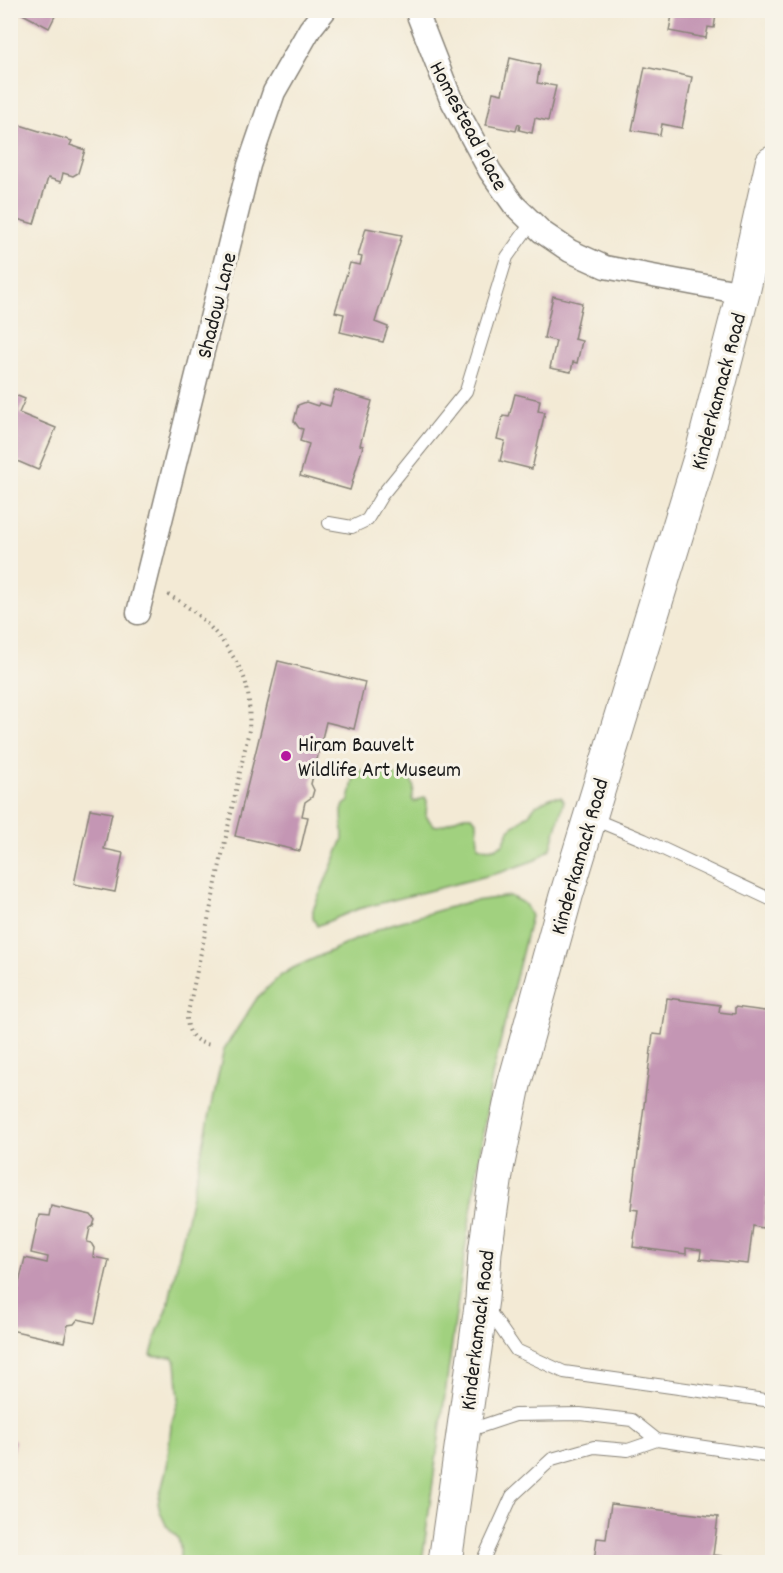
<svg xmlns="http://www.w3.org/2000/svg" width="783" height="1573" viewBox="0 0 783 1573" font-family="Dekko,sans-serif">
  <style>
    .green { fill: #a1d17f; stroke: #5e764e; stroke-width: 1.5 }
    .building { fill: #c496b4 }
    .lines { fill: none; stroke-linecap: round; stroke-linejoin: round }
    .lane-casing { stroke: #888378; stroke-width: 14 }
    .street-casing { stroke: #888378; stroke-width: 25 }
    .primary-casing { stroke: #888378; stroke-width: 35 }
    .path { stroke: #888378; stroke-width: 4; stroke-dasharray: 1.5 4.5; stroke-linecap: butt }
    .lane { stroke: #fff; stroke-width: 12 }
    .street { stroke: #fff; stroke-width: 22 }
    .primary { stroke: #fff; stroke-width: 33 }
    .poi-dot { fill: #b5179e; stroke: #f7f3e8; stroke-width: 2 }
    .labels { text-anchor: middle; stroke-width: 6; stroke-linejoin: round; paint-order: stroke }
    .street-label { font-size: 22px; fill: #1c1c1c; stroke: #f7f3e8 }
    .poi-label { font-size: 22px; fill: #1c1c1c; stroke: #f7f3e8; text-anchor: start }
  </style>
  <rect width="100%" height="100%" fill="#f7f3e8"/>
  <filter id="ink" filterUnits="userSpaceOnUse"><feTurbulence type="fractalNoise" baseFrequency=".0167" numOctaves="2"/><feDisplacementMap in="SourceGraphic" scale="12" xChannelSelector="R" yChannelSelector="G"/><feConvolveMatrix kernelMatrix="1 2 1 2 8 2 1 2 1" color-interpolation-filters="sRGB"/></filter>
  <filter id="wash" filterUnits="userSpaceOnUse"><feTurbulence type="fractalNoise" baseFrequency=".008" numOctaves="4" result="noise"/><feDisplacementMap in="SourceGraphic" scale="24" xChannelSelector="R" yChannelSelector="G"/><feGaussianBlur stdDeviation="1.35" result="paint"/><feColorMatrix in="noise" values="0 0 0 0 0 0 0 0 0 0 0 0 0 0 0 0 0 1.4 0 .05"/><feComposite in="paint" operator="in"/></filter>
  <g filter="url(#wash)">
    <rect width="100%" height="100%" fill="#f3ead5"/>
    <path class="green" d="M 355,770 L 407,777 C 416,783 414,789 412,799 L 414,802 L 425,797 L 427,801 L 426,816 L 433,825 C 447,829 456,813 472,816 L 477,822 L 478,846 C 487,851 495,849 503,844 L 509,830 L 529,814 L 536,805 L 552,797 L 561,797 L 564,801 L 551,848 L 538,859 L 502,872 L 358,909 L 317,926 L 313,918 L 313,910 L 343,839 L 342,811 L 344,805 L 349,801 Z
      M 510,896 L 525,904 L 531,916 L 492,1076 L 464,1256 L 422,1562 L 180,1562 L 180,1547 L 178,1538 L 166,1525 L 160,1512 L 158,1503 L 167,1466 L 171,1425 L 179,1399 L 176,1362 L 172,1357 C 165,1356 158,1359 151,1355 L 158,1330 L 167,1310 L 224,1049 L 257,998 L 280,976 L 293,968 L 388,925 L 468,902 Z"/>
    <g id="blocks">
      <path class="building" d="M 15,10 L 58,10 L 49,28 Z
        M 673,10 L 711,10 L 711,13 L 716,14 L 714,28 L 708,27 L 706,38 L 669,31 Z
        M 510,58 L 540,65 L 537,83 L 556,86 L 548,121 L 535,118 L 532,133 L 519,130 L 520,125 L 518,124 L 516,131 L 486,125 L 493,92 L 502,94 Z
        M 645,67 L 692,77 L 682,128 L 662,124 L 660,135 L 632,130 Z
        M 10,122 L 72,141 L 70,145 L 85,150 L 78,173 L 73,176 L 63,173 L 61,182 L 48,178 L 34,224 L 10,217 Z
        M 366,228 L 402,235 L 375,322 L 388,327 L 383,342 L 340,332 L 344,314 L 335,312 L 350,263 L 360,265 L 362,257 L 358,256 Z
        M 553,296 L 582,303 L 574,339 L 582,341 L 577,363 L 573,362 L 571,372 L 550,368 L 556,341 L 544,338 Z
        M 335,390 L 372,401 L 360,445 L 363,446 L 350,490 L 300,476 L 309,444 L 300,441 L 303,429 L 299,428 L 294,421 L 298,405 L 306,402 L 318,406 L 319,403 L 330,406 Z
        M 10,393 L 25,399 L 19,413 L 56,428 L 38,470 L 10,458 L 10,428 L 12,424 L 10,423 Z
        M 515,394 L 540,400 L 538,411 L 545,412 L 532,469 L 500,461 L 505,441 L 497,439 L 503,416 L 509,417 Z
        M 278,661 L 365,682 L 354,729 L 326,722 L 311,784 L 314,790 L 312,797 L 305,802 L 302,816 L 308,817 L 300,851 L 235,836 Z
        M 90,809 L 112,813 L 104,849 L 123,853 L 115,892 L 74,884 Z
        M 667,998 L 720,1005 L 719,1012 L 735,1014 L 735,1007 L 772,1012 L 772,1155 L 763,1228 L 753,1226 L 748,1264 L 700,1259 L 701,1250 L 686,1248 L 686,1254 L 633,1247 L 638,1210 L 631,1209 L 653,1034 L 662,1035 Z
        M 51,1206 L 91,1215 L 95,1220 L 93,1226 L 90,1228 L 87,1242 L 91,1243 L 94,1248 L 93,1257 L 109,1260 L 95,1323 L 78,1319 L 74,1324 L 68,1325 L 64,1342 L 10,1330 L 10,1320 L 25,1258 L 47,1263 L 48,1257 L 31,1253 L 39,1215 L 49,1216 Z
        M 10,1439 L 15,1440 L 12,1459 L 10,1458 Z
        M 611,1504 L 718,1517 L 713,1555 L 722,1556 L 721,1562 L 594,1562 L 597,1538 L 606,1539 Z"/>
    </g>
  </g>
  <g filter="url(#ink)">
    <use href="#blocks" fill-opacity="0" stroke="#888378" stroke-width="1.5"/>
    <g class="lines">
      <g class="lane-casing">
        <path id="lane" d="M 329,523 L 352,527 L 367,520 L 382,495 L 466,391 L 507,257 L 532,222
          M 591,818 L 644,840 L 772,900
          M 487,1308 L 516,1350 L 564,1372 L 772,1401
          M 467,1431 L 515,1415 L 580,1414 L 632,1420 L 657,1440
          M 482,1562 L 512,1496 L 552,1459 L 594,1447 L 628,1450 L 657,1440 L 772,1457"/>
      </g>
      <g class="street-casing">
        <path id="street" d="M 416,10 L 450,97 L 490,171 L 514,205 L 542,232 L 570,251 L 605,267 L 743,293
          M 138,613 L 249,165 L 274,92 L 310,29 L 325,10"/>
      </g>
      <g class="primary-casing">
        <path id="primary" d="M 445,1562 L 482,1299 L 485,1252 L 497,1168 L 514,1085 L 566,896 L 703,448 L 743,293 L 772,163"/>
      </g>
      <path class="path" d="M 168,595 C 199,610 229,644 243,675 C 250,692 250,712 249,730 L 187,1017 C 187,1034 195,1043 212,1045"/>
      <use href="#lane" class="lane"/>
      <use href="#street" class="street"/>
      <use href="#primary" class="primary"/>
    </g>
  </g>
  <circle class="poi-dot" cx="286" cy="756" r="6"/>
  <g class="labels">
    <g class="street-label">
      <text transform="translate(470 125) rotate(62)" y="8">Homestead Place</text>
      <text transform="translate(215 305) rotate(-76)" y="8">Shadow Lane</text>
      <text transform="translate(717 391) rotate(-75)" y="8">Kinderkamack Road</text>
      <text transform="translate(578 856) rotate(-74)" y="8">Kinderkamack Road</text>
      <text transform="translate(476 1330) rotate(-83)" y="8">Kinderkamack Road</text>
    </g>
    <g class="poi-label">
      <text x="298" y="751">Hiram Bauvelt<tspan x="298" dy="25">Wildlife Art Museum</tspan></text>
    </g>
  </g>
  <rect width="783" height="1573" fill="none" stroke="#f7f3e8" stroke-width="36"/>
</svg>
